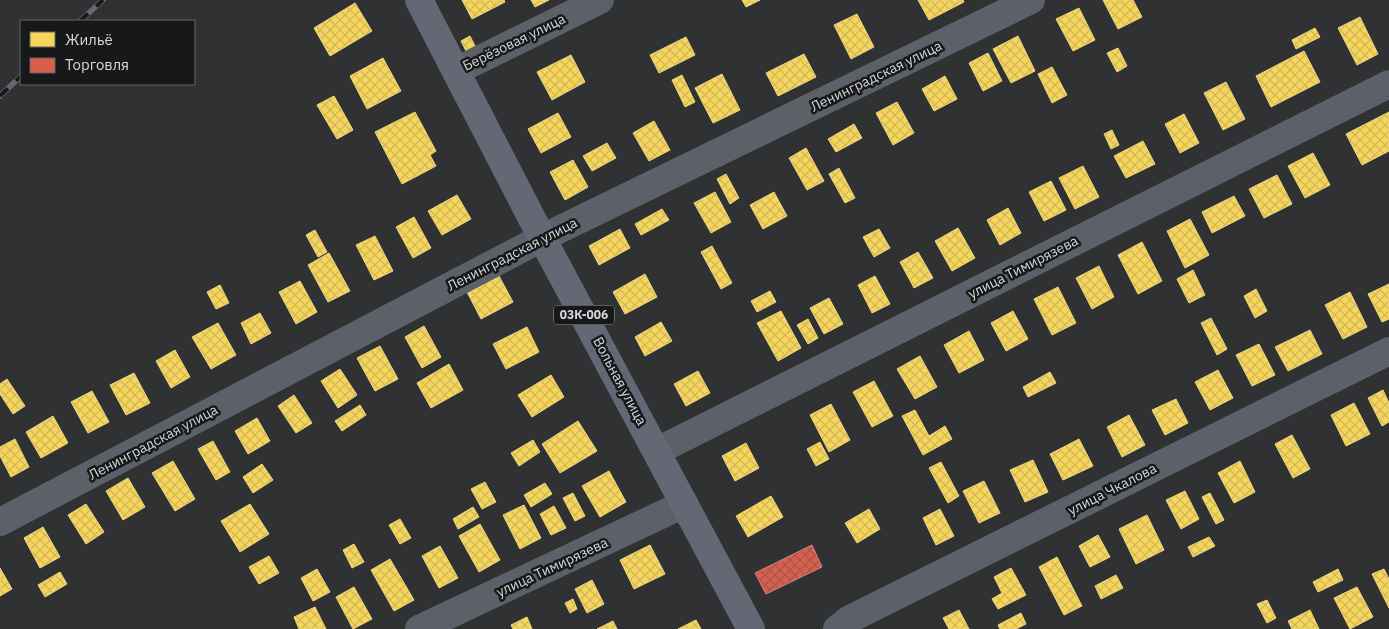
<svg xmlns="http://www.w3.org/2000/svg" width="1389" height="629" viewBox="0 0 1389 629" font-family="'IBM Plex Sans',sans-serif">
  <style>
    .homes { fill: url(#homes-cross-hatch); stroke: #ecd682 }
    .shops { fill: url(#shops-cross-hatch); stroke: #d68477 }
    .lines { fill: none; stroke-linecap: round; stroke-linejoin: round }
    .minor { stroke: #5c6069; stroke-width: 28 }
    .major { stroke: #646874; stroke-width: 28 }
    .rail-casing { stroke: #66686e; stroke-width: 5.5 }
    .rail { stroke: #17181a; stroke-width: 4; stroke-dasharray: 11; stroke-linecap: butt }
    .labels { text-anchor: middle; stroke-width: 5; stroke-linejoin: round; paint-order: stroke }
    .shield { fill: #17181a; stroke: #9d9ea0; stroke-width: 1 }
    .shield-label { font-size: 12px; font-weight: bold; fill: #d6d7da }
    .street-label { font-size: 14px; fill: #d6d7da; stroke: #17181a }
  </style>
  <defs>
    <pattern id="homes-cross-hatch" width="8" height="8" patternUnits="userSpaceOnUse" patternTransform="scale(1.25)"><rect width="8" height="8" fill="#f6d55c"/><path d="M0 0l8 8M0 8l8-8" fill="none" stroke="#d2b757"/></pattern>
    <pattern id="shops-cross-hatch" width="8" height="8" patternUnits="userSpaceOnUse" patternTransform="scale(1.25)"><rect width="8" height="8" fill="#d6604d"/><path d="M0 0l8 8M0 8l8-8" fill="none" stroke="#a95649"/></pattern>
  </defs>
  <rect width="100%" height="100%" fill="#2f3133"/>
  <path class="homes" d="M 462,0 L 504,0 L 505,2 L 472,19 Z
    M 531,0 L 549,0 L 535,7 Z
    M 742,0 L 760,0 L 746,7 Z
    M 918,0 L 963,0 L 964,2 L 929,20 Z
    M 1103,0 L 1133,0 L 1142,17 L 1118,29 Z
    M 355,3 L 372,31 L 330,56 L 314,28 Z
    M 1079,8 L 1095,40 L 1073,51 L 1056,19 Z
    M 857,14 L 874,47 L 851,59 L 834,25 Z
    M 1360,17 L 1378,54 L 1357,65 L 1338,28 Z
    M 1315,28 L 1320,37 L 1296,49 L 1292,40 Z
    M 470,36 L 476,48 L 467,53 L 461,41 Z
    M 1018,36 L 1035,71 L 1011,83 L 993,49 Z
    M 686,37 L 695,55 L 659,73 L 650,55 Z
    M 1118,48 L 1127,66 L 1117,72 L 1107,53 Z
    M 1304,51 L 1320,82 L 1271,107 L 1256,76 Z
    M 988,53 L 1002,81 L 983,91 L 969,63 Z
    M 804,54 L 816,77 L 778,96 L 766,73 Z
    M 571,55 L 585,82 L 552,100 L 537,72 Z
    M 383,58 L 401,91 L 367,109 L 350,76 Z
    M 1052,67 L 1067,95 L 1052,103 L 1038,74 Z
    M 722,74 L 740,110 L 713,123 L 695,88 Z
    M 682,75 L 695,102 L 685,107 L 672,80 Z
    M 945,76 L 957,99 L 934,111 L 922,89 Z
    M 1226,82 L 1245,119 L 1223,130 L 1204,93 Z
    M 334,96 L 353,130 L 337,139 L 317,105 Z
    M 897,102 L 914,133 L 893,145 L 876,113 Z
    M 415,112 L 436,151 L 430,155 L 436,166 L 402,184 L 375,132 Z
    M 1389,112 L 1389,151 L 1362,165 L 1346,134 Z
    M 558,113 L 571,137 L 541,153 L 528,129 Z
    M 1184,114 L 1199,143 L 1180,153 L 1165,124 Z
    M 654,121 L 670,150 L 649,161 L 633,133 Z
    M 854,124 L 862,138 L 836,152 L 828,139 Z
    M 1112,130 L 1119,145 L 1111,149 L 1104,134 Z
    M 1143,141 L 1155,164 L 1126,178 L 1114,156 Z
    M 607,143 L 616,158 L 592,171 L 583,156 Z
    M 806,148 L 824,181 L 807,190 L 789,158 Z
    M 1313,153 L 1330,185 L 1305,198 L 1288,166 Z
    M 573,160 L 588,187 L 565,200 L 550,172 Z
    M 1083,166 L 1099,197 L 1075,209 L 1059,178 Z
    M 839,168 L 855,198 L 845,203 L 829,174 Z
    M 726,174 L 739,198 L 730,204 L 717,179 Z
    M 1277,175 L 1292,204 L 1264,218 L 1249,189 Z
    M 1051,181 L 1066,210 L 1044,221 L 1029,192 Z
    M 715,192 L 731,222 L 711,233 L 694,203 Z
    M 774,192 L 787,216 L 763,229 L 750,205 Z
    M 457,195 L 471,219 L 442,235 L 428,211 Z
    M 1234,196 L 1245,216 L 1212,233 L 1202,212 Z
    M 1008,208 L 1021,233 L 1000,245 L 987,220 Z
    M 662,209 L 669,220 L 641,235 L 635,224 Z
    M 414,217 L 431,248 L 413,258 L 396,227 Z
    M 1190,219 L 1209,255 L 1185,268 L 1167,231 Z
    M 958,228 L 975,258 L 952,271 L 935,241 Z
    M 620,229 L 630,248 L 599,265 L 589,246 Z
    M 879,229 L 890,248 L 874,257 L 863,237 Z
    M 315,230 L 327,252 L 318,257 L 306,235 Z
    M 375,236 L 393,271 L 374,280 L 356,245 Z
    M 1142,242 L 1162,281 L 1138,294 L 1118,255 Z
    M 712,246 L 732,283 L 721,289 L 701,252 Z
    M 918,252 L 933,278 L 914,288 L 900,262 Z
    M 329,253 L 350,291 L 328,302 L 308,265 Z
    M 1099,266 L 1114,297 L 1092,309 L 1076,278 Z
    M 1193,270 L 1205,295 L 1189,303 L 1177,279 Z
    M 645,274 L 657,297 L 625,314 L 613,292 Z
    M 499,276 L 513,302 L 481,319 L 467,292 Z
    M 875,276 L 890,304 L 872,313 L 858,285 Z
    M 300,281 L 317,312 L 296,324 L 279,292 Z
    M 1389,284 L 1389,319 L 1382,322 L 1368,294 Z
    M 220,285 L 229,303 L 216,309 L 207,292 Z
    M 1058,287 L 1076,323 L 1052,335 L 1034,299 Z
    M 1256,289 L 1267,311 L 1255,318 L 1244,296 Z
    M 770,291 L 776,302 L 757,312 L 751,301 Z
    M 1350,292 L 1367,327 L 1343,339 L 1325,305 Z
    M 829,298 L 843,324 L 824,334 L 810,308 Z
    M 781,311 L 801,348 L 778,361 L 757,323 Z
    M 1013,311 L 1028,339 L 1006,351 L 991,323 Z
    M 260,313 L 271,333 L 251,344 L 241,323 Z
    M 1211,318 L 1227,349 L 1217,355 L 1201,323 Z
    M 808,319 L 818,338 L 808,344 L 797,325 Z
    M 661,322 L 672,341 L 645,356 L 635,337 Z
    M 218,323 L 236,355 L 211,369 L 192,337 Z
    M 424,326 L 441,357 L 422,368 L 405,337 Z
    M 527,327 L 539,352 L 506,369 L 493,344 Z
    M 1310,330 L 1322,354 L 1288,371 L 1275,347 Z
    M 969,331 L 984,360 L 959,373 L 944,345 Z
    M 1259,344 L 1275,375 L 1252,386 L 1236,355 Z
    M 380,346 L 398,379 L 375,391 L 357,358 Z
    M 175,350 L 190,377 L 171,388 L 156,361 Z
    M 920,356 L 937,387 L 915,399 L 897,369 Z
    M 449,364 L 463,390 L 431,408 L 417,383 Z
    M 340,369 L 357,395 L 338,408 L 321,381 Z
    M 1218,370 L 1233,398 L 1210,410 L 1195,382 Z
    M 698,371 L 710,393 L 686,406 L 674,384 Z
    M 1050,372 L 1056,383 L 1028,397 L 1023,387 Z
    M 134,373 L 150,403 L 126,415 L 110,385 Z
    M 551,375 L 564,397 L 532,417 L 518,395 Z
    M 7,379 L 25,406 L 13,414 L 0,394 L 0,384 Z
    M 874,381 L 893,416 L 872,427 L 853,392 Z
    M 1383,390 L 1389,403 L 1389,422 L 1382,426 L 1368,398 Z
    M 92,391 L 109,422 L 88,433 L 71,402 Z
    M 294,395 L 312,423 L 296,433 L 278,406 Z
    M 1176,399 L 1188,423 L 1165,435 L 1152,410 Z
    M 1354,403 L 1370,434 L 1346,446 L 1331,415 Z
    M 831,404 L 850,440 L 829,452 L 810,415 Z
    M 360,405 L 366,415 L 342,431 L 335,421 Z
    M 915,410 L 929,436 L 945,426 L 952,439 L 923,455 L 902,416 Z
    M 1129,415 L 1145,445 L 1122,457 L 1107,427 Z
    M 53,416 L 68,443 L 41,458 L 26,432 Z
    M 257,418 L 270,441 L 248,454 L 235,431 Z
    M 578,421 L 597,451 L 560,473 L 542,444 Z
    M 1292,435 L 1310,469 L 1293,478 L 1275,444 Z
    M 15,439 L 29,467 L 11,477 L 0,456 L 0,447 Z
    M 1079,439 L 1093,466 L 1063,480 L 1050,454 Z
    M 533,440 L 540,452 L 519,466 L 511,453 Z
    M 213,441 L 230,472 L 216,480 L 198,449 Z
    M 820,442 L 829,459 L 816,466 L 807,449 Z
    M 746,443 L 759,468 L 735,481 L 722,456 Z
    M 1033,460 L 1048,492 L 1025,502 L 1010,470 Z
    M 173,461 L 195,499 L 175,511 L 152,473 Z
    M 1240,461 L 1255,492 L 1234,503 L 1218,473 Z
    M 941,462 L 959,496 L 948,503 L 929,468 Z
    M 262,464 L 273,480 L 253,493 L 243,477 Z
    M 609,471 L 626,502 L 600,517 L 582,486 Z
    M 128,478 L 145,507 L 123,520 L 106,491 Z
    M 984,481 L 1000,513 L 979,523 L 963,491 Z
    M 485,482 L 496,502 L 482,509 L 471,489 Z
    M 545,483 L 552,494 L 531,507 L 524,495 Z
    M 1185,491 L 1199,519 L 1181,529 L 1166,500 Z
    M 573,493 L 585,516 L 575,521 L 563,498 Z
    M 1210,493 L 1224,520 L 1216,524 L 1202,497 Z
    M 771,496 L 783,517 L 748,537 L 736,516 Z
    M 86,504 L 104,532 L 86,544 L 68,515 Z
    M 250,504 L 269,534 L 240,552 L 221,521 Z
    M 524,505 L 541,538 L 520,549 L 503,515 Z
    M 554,506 L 566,528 L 551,535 L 540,514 Z
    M 473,507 L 479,517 L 458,529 L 453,519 Z
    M 869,509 L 880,529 L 857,543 L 845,523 Z
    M 940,509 L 954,536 L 936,545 L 923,518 Z
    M 1147,515 L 1164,550 L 1136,564 L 1119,529 Z
    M 400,519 L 411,538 L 400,544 L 389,525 Z
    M 480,524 L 500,560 L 479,572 L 459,536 Z
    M 43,527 L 60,557 L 40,568 L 24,538 Z
    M 1098,535 L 1110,557 L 1090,567 L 1079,546 Z
    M 1209,537 L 1215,546 L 1193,557 L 1188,547 Z
    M 354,544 L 364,562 L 352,568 L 343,550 Z
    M 650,545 L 665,574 L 634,589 L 620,560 Z
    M 440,546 L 458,578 L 439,588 L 422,556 Z
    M 269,556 L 279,573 L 259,584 L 249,567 Z
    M 1057,557 L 1082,606 L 1064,615 L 1039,567 Z
    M 390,559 L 414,600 L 394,611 L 371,570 Z
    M 0,568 L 12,589 L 0,596 Z
    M 1011,568 L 1026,595 L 998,609 L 992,599 L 1002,593 L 994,577 Z
    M 317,569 L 330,592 L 313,601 L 301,578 Z
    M 1338,569 L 1343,580 L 1318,592 L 1313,582 Z
    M 1384,569 L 1389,579 L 1389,608 L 1372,574 Z
    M 60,572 L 67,584 L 45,597 L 38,585 Z
    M 1116,575 L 1123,588 L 1101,599 L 1095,586 Z
    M 592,580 L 604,604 L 587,613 L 575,589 Z
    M 354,587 L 372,619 L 353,629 L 336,597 Z
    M 1357,587 L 1373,617 L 1350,629 L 1334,598 Z
    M 573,599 L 577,609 L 570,613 L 565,603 Z
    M 1267,600 L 1276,618 L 1267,623 L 1257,604 Z
    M 315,607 L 326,629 L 299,629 L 294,617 Z
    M 959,610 L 969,629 L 949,629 L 943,618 Z
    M 1310,610 L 1319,629 L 1292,629 L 1288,621 Z
    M 1021,613 L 1026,624 L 1016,629 L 1000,629 L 998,625 Z
    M 527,617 L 532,629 L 513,629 L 511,625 Z
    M 696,620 L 701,629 L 678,629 Z
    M 613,621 L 617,629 L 597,629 Z"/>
  <path class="shops" d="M 812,545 L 822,567 L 766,594 L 755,573 Z"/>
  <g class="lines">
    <path class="minor" d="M 456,71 L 600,0
      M 657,451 L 1389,84
      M 0,522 L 542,238 L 1031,0
      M 419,629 L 684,504
      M 837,629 L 848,620 L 1389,351"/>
    <path class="major" d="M 419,0 L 542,238 L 751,629"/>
    <g class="rail-casing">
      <path id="rail" d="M 80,21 L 103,0
        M 0,96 L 21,76"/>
    </g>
    <use href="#rail" class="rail"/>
  </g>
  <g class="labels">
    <rect class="shield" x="554" y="305.5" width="60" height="19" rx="4"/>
    <g class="shield-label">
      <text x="584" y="319">03К-006</text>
    </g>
    <g class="street-label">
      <text transform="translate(514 42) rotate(-26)" y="5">Берёзовая улица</text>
      <text transform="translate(876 76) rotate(-26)" y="5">Ленинградская улица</text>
      <text transform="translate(512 254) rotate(-27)" y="5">Ленинградская улица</text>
      <text transform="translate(1023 267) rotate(-27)" y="5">улица Тимирязева</text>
      <text transform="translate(620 381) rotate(62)" y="5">Вольная улица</text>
      <text transform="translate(153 442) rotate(-28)" y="5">Ленинградская улица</text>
      <text transform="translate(1112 489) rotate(-27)" y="5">улица Чкалова</text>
      <text transform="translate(552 567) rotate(-25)" y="5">улица Тимирязева</text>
    </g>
  </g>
  <rect x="20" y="20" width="175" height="65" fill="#17181a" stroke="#636467"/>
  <rect x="30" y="32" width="25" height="15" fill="#f6d55c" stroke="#636467"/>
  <text x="65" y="45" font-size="15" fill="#d6d7da">Жильё</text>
  <rect x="30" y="58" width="25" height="15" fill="#d6604d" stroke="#636467"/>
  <text x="65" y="70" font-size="15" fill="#d6d7da">Торговля</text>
</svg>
